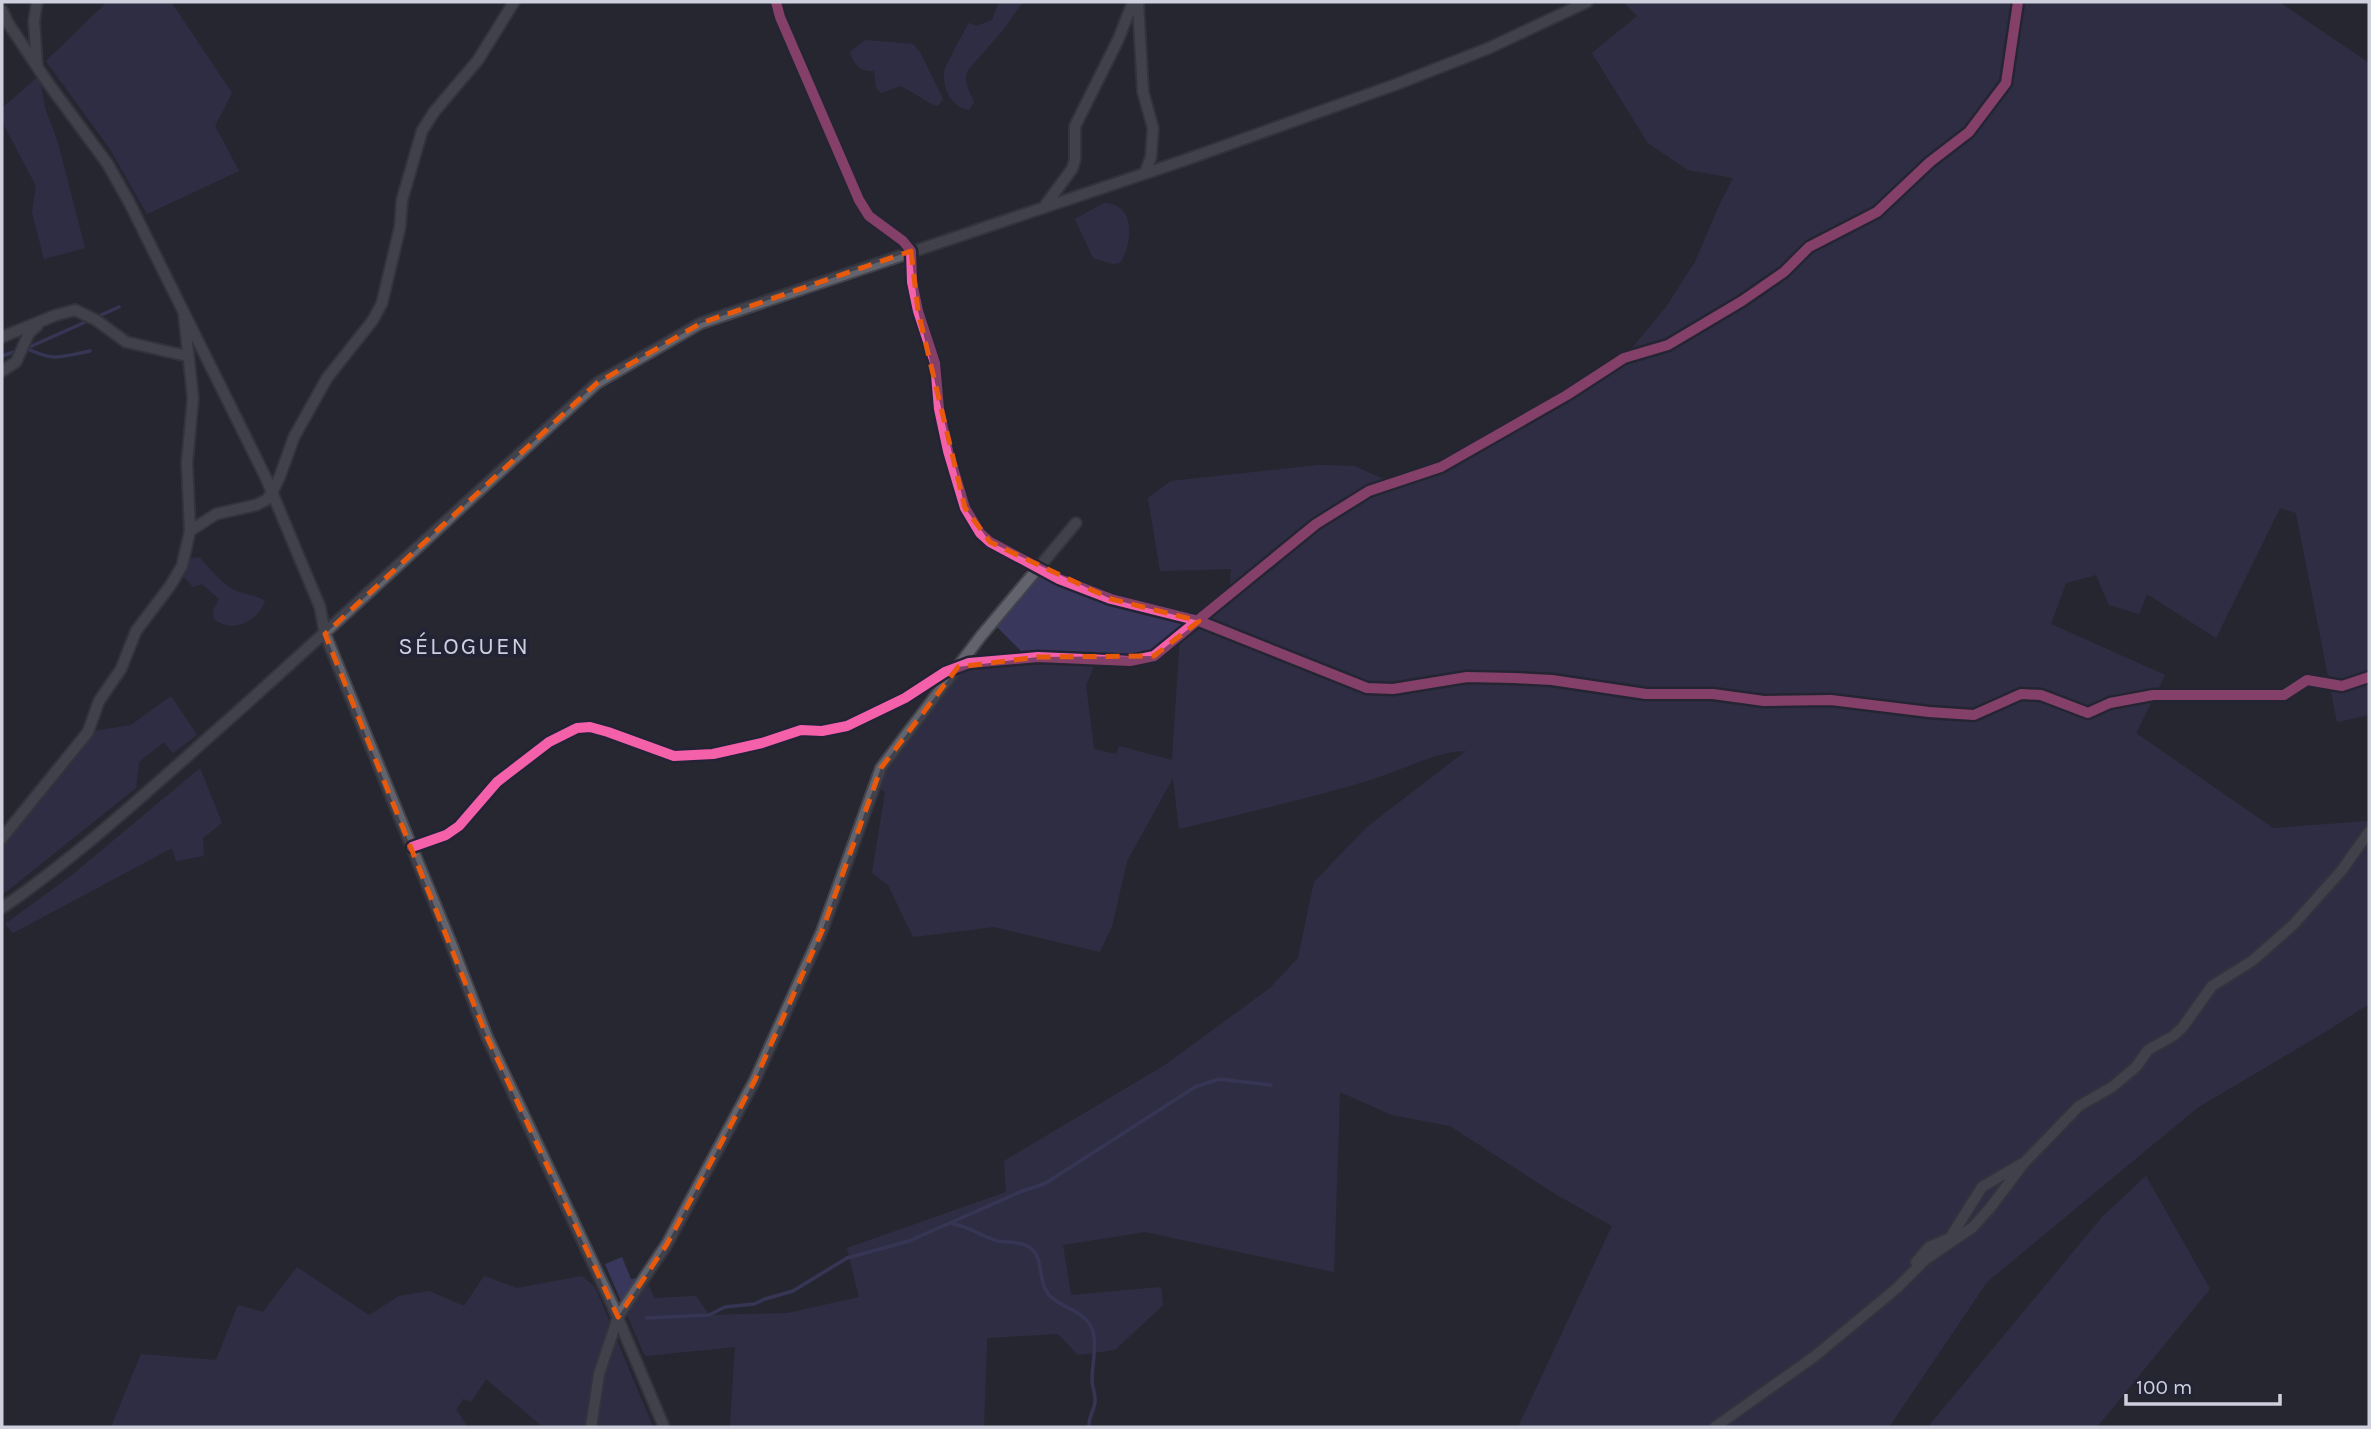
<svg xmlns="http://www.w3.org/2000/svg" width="2371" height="1429" viewBox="0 0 2371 1429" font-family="Karla,sans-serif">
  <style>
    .green { fill: #39375c; fill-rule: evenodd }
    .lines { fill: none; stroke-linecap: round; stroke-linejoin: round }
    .stream { stroke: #4a477e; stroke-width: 3.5 }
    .minor-casing { stroke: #43434c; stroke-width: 14 }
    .minor { stroke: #63636d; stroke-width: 10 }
    .cycleway-casing { stroke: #232336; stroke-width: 15 }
    .cycleway { stroke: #f560ab; stroke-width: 10 }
    .marked { fill: none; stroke: #e8590c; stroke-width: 5; stroke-dasharray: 14 9; stroke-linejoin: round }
    .labels { text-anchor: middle; stroke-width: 7; stroke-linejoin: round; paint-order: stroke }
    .quarter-label { font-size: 24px; letter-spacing: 2px; fill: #cfd0dd; stroke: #232336 }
  </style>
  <rect width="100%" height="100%" fill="#272732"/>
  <path class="green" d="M 107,2 L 171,2 L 232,93 L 215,126 L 239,171 L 147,214 L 110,149 L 46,61 Z
    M 999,2 L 1023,2 L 1003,30 L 968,70 C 962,82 970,91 974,102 L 969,110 C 952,107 943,90 944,72 C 945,66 965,30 969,23 L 977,26 L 992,20 Z
    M 1626,2 L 2279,2 L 2369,63 L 2369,715 L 2337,722 L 2296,513 L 2280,508 L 2216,638 L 2147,594 L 2139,614 L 2109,605 L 2096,575 L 2066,583 L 2051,624 L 2165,675 L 2136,733 L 2273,828 L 2369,821 L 2369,1004 L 2325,1032 L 2197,1108 L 1987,1282 L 1889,1427 L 1518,1427 L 1612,1226 L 1557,1195 L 1450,1126 L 1392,1115 L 1340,1092 L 1334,1272 L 1145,1232 L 1063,1245 L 1071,1295 L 1161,1287 L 1163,1305 L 1115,1350 L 1078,1355 L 1058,1334 L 987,1338 L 984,1427 L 730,1427 L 735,1347 L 645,1356 L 605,1264 L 622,1257 L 631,1279 L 646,1277 L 654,1298 L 696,1296 L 709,1315 L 788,1313 L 859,1297 L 847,1248 L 1006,1192 L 1004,1161 L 1165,1065 L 1270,988 L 1298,958 L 1314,882 L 1367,827 L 1466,751 C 1436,751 1403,770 1373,779 C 1309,799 1244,813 1179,829 L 1173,778 L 1127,861 L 1112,926 L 1100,952 L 994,927 L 913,937 L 888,885 L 872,873 L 885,793 L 876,783 L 958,667 L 1026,656 L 992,622 L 1038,568 L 1059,579 L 1199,621 L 1229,596 L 1231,569 L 1160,571 L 1148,498 L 1171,481 L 1319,465 L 1354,466 L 1393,483 L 1441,467 L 1624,358 L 1666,307 L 1695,262 L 1719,206 L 1733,178 L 1688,170 L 1648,143 L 1592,53 L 1637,16 L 1624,3 ZM 1180,637 L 1172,760 L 1119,746 L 1116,754 L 1094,749 L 1086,685 L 1097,659 L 1154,656 Z
    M 865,40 L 913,44 L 920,52 L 943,99 L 938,106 C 924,102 914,91 900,86 L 881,93 L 876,88 L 874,71 C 860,71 855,66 850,52 Z
    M 39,76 L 45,108 L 58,143 L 85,248 L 44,259 L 32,212 L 36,186 L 2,121 L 2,108 Z
    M 1104,203 C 1136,204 1133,242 1120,263 L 1113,264 L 1093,258 L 1075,219 Z
    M 199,557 C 210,568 219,581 232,589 C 243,595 255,594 265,601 C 257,622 233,634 214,619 L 213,611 L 219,599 L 202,584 L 193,587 L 182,575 L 183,560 Z
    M 171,696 L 197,735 L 173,753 L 164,742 L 139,762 L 136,788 L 2,895 L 2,838 L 88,732 L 131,725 Z
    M 200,768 L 222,823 L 203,838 L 204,856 L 176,861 L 172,848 L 13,933 L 5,924 L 72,875 Z
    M 2146,1176 L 2210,1289 L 2097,1427 L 1928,1427 L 2102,1217 Z
    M 297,1267 L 369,1315 L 399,1296 L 429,1291 L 464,1306 L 484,1276 L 517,1288 L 582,1276 L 595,1287 L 653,1427 L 543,1427 L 486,1379 L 471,1402 L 463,1399 L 456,1410 L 468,1427 L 111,1427 L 141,1354 L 216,1360 L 238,1305 L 263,1312 Z"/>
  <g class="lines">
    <path class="stream" d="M 25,348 C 56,362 59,357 90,351
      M 25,349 L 119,307
      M 2,356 L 17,351
      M 953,1224 C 969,1226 982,1237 998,1241 C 1008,1243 1021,1241 1029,1247 C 1045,1257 1037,1282 1049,1295 C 1063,1310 1087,1310 1093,1332 C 1097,1347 1092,1365 1092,1380 C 1092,1387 1096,1395 1095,1402 C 1094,1411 1088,1418 1089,1427
      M 646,1318 L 709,1315 L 725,1307 L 754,1304 L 765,1299 L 793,1291 L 847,1258 L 909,1241 L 1020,1192 L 1046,1183 L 1195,1087 L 1219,1079 L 1271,1085"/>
    <g class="minor-casing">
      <path id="minor" d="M 37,2 L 34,21 L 37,65
        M 776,2 L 780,17 L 859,200 L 869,216 L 903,241 L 911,251 L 912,282 L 918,311 L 935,363 L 939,409 L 948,451 L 965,508 L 980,533 L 990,542 L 1059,579 L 1111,599 L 1199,621 L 1367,688 L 1393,689 L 1467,677 L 1514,678 L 1552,680 L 1646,694 L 1713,694 L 1764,701 L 1831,700 L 1929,712 L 1974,715 L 2021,694 L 2041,695 L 2088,713 L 2110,703 L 2153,695 L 2284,695 L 2307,680 L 2342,686 L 2369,677
        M 1138,2 L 1143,92 L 1153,128 L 1151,157 L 1145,173
        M 2,10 L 8,23 L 48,83 L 107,163 L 129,202 L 266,478 L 320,607 L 325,634 L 452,946 L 487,1037 L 612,1304 L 664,1427
        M 1044,207 L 1072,169 L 1075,160 L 1075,126 L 1118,40 L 1133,2
        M 2,337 L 56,315 L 75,310 L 96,320 L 126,342 L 187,356
        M 2,371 L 16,362 L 29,333 L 37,326
        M 190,531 L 216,514 L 256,505 L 266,500 L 272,493 L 280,476 L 294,437 L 327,378 L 373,320 L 382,303 L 400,227 L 402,200 L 422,131 L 434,112 L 478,60 L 514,2
        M 2,838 L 88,732 L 99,701 L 121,669 L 136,631 L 170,586 L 182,566 L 190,531 L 187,463 L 193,398 L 184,315
        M 412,847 L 446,835 L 459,826 L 497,782 L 549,742 L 577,728 L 590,727 L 608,732 L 674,756 L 713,754 L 762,743 L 801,730 L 822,731 L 847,726 L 905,698 L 945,672 L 969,663 L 1038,657 L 1130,661 L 1154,656 L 1316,524 L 1369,491 L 1441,467 L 1567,395 L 1624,358 L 1668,345 L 1742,301 L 1784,272 L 1809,247 L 1877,212 L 1930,162 L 1969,132 L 2006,83 L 2018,2
        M 2,908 C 79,855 148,791 218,729 C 346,615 470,498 597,383 L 701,323 L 1185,160 L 1397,84 L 1489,48 L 1587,2
        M 1916,1262 L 1929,1247 L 1950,1238 L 1982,1187 L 2021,1164
        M 591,1427 L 599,1374 L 618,1317 L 667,1244 L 755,1080 L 822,931 L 881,768 L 981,636 L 1076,523
        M 1715,1427 L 1815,1356 L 1897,1288 L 1926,1259 L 1973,1227 L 1990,1208 L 2024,1163 L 2079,1106 L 2112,1087 L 2136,1067 L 2148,1050 L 2173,1036 L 2182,1028 L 2212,986 L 2252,961 L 2293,925 L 2342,870 L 2369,832"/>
    </g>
    <use href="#minor" class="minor"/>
    <g class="cycleway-casing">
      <path id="cycleway" d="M 776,2 L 780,17 L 859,200 L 869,216 L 903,241 L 911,251 L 912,282 L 918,311 L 935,363 L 939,409 L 948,451 L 965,508 L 980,533 L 990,542 L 1059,579 L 1111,599 L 1199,621 L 1367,688 L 1393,689 L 1467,677 L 1514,678 L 1552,680 L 1646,694 L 1713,694 L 1764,701 L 1831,700 L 1929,712 L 1974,715 L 2021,694 L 2041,695 L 2088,713 L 2110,703 L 2153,695 L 2284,695 L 2307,680 L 2342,686 L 2369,677
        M 412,847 L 446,835 L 459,826 L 497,782 L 549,742 L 577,728 L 590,727 L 608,732 L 674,756 L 713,754 L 762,743 L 801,730 L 822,731 L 847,726 L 905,698 L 945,672 L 969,663 L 1038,657 L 1130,661 L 1154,656 L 1316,524 L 1369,491 L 1441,467 L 1567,395 L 1624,358 L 1668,345 L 1742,301 L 1784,272 L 1809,247 L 1877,212 L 1930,162 L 1969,132 L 2006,83 L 2018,2"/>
    </g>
    <use href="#cycleway" class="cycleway"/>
  </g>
  <path d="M0 0H2371V1429H0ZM 911,251 L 918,311 L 965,508 L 990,542 L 1111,599 L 1199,621 L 1154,656 L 1038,657 L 958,667 L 881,768 L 822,931 L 755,1080 L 667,1244 L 618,1317 L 487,1037 L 325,634 L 597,383 L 701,323 Z" fill="#272732" fill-opacity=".55" fill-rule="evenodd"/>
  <path class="marked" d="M 911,251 L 918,311 L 965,508 L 990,542 L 1111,599 L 1199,621 L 1154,656 L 1038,657 L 958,667 L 881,768 L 822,931 L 755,1080 L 667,1244 L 618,1317 L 487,1037 L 325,634 L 597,383 L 701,323 Z"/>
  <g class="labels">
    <g class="quarter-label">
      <text x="464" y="654">SÉLOGUEN</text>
    </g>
  </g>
  <rect width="2371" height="1429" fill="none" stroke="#cfd0dd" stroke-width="7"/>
  <path d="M2126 1394v10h154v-10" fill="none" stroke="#cfd0dd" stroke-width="3.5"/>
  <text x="2136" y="1394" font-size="21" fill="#cfd0dd" stroke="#232336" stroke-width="5" paint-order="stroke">100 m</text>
</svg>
